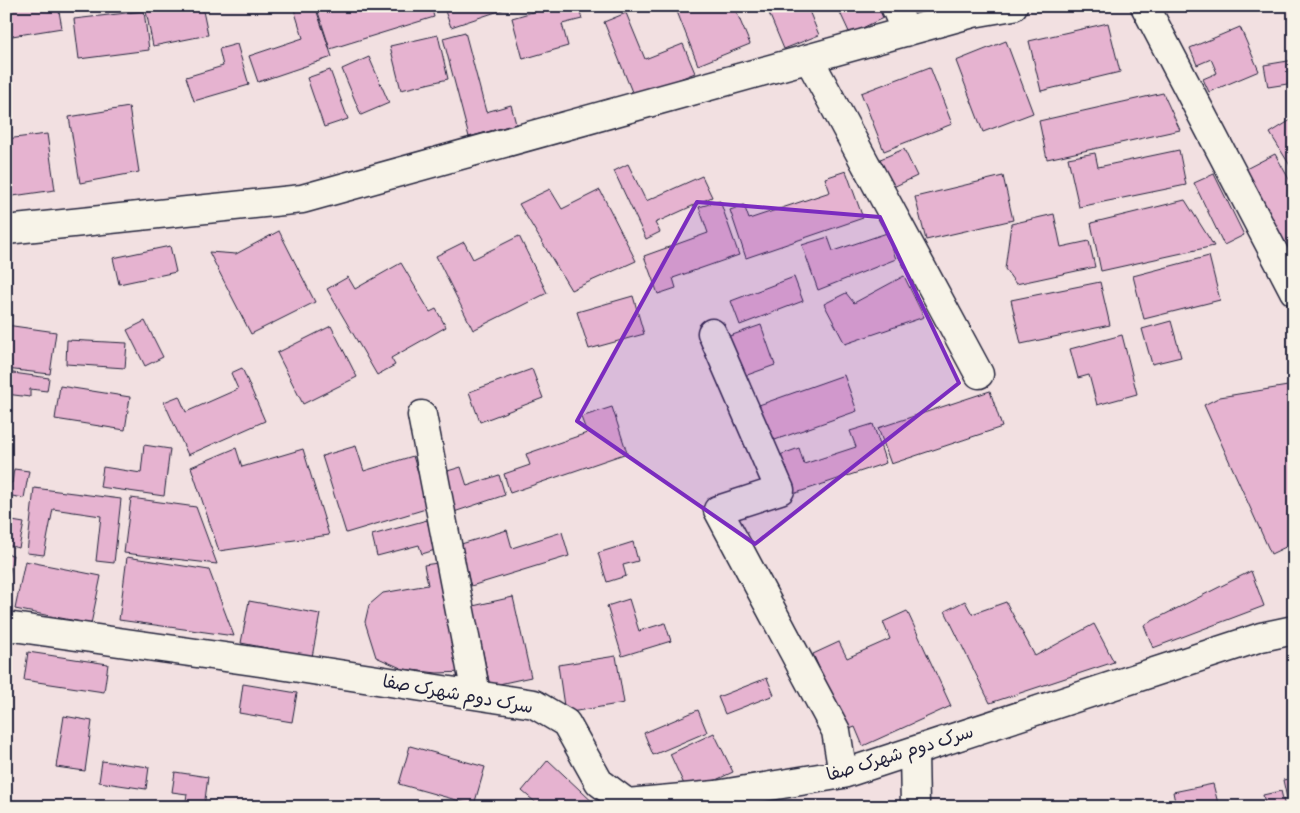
<svg xmlns="http://www.w3.org/2000/svg" width="1300" height="813" viewBox="0 0 1300 813" font-family="Pangolin,'Playpen Sans Arabic',sans-serif">
  <style>
    .building { fill: #e6b3d0; stroke: #22223b }
    .lines { fill: none; stroke-linecap: round; stroke-linejoin: round }
    .minor-casing { stroke: #22223b; stroke-width: 31 }
    .minor { stroke: #f7f3e8; stroke-width: 28 }
    .marked { fill: #7b2cbf; fill-opacity: 0.2; stroke: #7b2cbf; stroke-width: 4; stroke-linejoin: round }
    .labels { text-anchor: middle; stroke-width: 4; stroke-linejoin: round; paint-order: stroke }
    .street-label { font-size: 18px; fill: #22223b; stroke: #f7f3e8 }
  </style>
  <rect width="100%" height="100%" fill="#f2e0e1"/>
  <filter id="ink" filterUnits="userSpaceOnUse"><feTurbulence type="fractalNoise" baseFrequency=".02" numOctaves="2"/><feDisplacementMap in="SourceGraphic" scale="10" xChannelSelector="R" yChannelSelector="G"/><feConvolveMatrix kernelMatrix="1 2 1 2 8 2 1 2 1" color-interpolation-filters="sRGB"/></filter>
  <g filter="url(#ink)">
    <path class="building" d="M 6,6 L 58,6 L 62,28 L 6,37 Z
      M 145,6 L 202,6 L 208,35 L 153,46 Z
      M 293,6 L 315,6 L 332,57 L 258,82 L 249,56 L 303,38 Z
      M 316,6 L 431,6 L 434,17 L 330,49 Z
      M 443,6 L 507,6 L 508,8 L 451,27 Z
      M 553,6 L 578,6 L 582,19 L 562,24 L 568,46 L 523,59 L 512,18 Z
      M 683,6 L 734,6 L 750,44 L 698,65 L 676,9 Z
      M 766,6 L 807,6 L 819,35 L 784,49 Z
      M 837,6 L 878,6 L 883,18 L 850,34 Z
      M 915,6 L 952,6 L 920,18 Z
      M 144,11 L 149,50 L 79,59 L 74,19 Z
      M 626,13 L 645,59 L 683,44 L 695,73 L 634,97 L 604,22 Z
      M 1108,23 L 1120,72 L 1041,91 L 1029,41 Z
      M 1240,27 L 1259,71 L 1209,92 L 1203,79 L 1217,73 L 1211,59 L 1197,65 L 1190,48 Z
      M 465,32 L 486,112 L 511,105 L 516,124 L 469,137 L 443,38 Z
      M 438,35 L 448,79 L 401,90 L 390,46 Z
      M 1006,41 L 1033,113 L 983,132 L 956,61 Z
      M 237,44 L 249,85 L 194,101 L 186,77 L 223,66 L 219,49 Z
      M 369,57 L 389,103 L 361,115 L 342,69 Z
      M 1294,60 L 1294,83 L 1268,87 L 1264,65 Z
      M 930,67 L 952,124 L 884,151 L 861,93 Z
      M 330,70 L 348,119 L 324,127 L 307,78 Z
      M 1163,93 L 1180,130 L 1047,159 L 1039,121 Z
      M 129,107 L 139,172 L 80,183 L 69,117 Z
      M 1294,118 L 1294,172 L 1270,133 Z
      M 47,134 L 55,190 L 6,197 L 6,139 Z
      M 904,149 L 917,176 L 891,188 L 878,160 Z
      M 1179,150 L 1186,185 L 1079,207 L 1068,158 L 1095,153 L 1098,167 Z
      M 1275,154 L 1294,188 L 1294,244 L 1285,249 L 1242,171 Z
      M 628,164 L 646,201 L 702,176 L 712,197 L 655,223 L 660,232 L 646,239 L 614,171 Z
      M 846,171 L 863,218 L 746,258 L 730,210 L 744,205 L 749,219 L 830,192 L 825,178 Z
      M 1214,174 L 1244,235 L 1224,245 L 1194,183 Z
      M 1003,176 L 1013,220 L 926,240 L 915,197 Z
      M 550,189 L 562,209 L 600,190 L 636,261 L 571,290 L 519,204 Z
      M 1185,200 L 1214,246 L 1101,271 L 1091,223 Z
      M 720,201 L 739,255 L 673,278 L 676,288 L 658,294 L 644,256 L 708,233 L 699,207 Z
      M 1054,214 L 1061,247 L 1089,241 L 1095,267 L 1016,284 L 1005,269 L 1011,224 Z
      M 279,231 L 315,302 L 251,334 L 209,252 L 236,254 Z
      M 887,233 L 896,259 L 818,290 L 802,245 L 828,237 L 833,251 Z
      M 519,236 L 547,293 L 473,330 L 436,256 L 464,242 L 473,259 Z
      M 170,246 L 176,272 L 119,284 L 113,258 Z
      M 1209,256 L 1220,300 L 1144,319 L 1133,276 Z
      M 401,263 L 430,312 L 436,309 L 446,327 L 391,358 L 395,365 L 377,375 L 327,289 L 348,277 L 355,289 Z
      M 904,276 L 924,317 L 845,344 L 824,304 L 846,293 L 854,303 Z
      M 794,277 L 803,301 L 740,325 L 731,301 Z
      M 1100,282 L 1110,325 L 1021,344 L 1011,300 Z
      M 633,296 L 644,334 L 589,349 L 577,312 Z
      M 145,321 L 163,357 L 145,366 L 127,330 Z
      M 1171,321 L 1181,357 L 1152,364 L 1142,329 Z
      M 6,325 L 56,332 L 50,374 L 6,369 Z
      M 761,325 L 775,365 L 739,378 L 724,338 Z
      M 331,326 L 357,377 L 303,404 L 277,353 Z
      M 1122,335 L 1137,394 L 1097,405 L 1089,375 L 1078,378 L 1070,349 Z
      M 67,340 L 127,343 L 125,368 L 66,364 Z
      M 242,368 L 265,421 L 188,455 L 164,402 L 179,396 L 186,412 L 238,389 L 231,373 Z
      M 532,369 L 543,398 L 480,422 L 469,392 Z
      M 6,372 L 49,378 L 47,391 L 30,389 L 30,397 L 6,394 Z
      M 844,375 L 857,411 L 772,441 L 759,405 Z
      M 1294,385 L 1294,543 L 1271,554 L 1204,405 L 1220,397 Z
      M 60,386 L 130,397 L 125,430 L 55,419 Z
      M 990,391 L 1002,427 L 891,464 L 878,428 Z
      M 612,407 L 627,453 L 510,493 L 504,474 L 530,465 L 526,454 L 587,433 L 581,417 Z
      M 873,424 L 886,463 L 790,495 L 777,456 L 799,448 L 804,464 L 856,447 L 850,431 Z
      M 144,445 L 170,449 L 164,496 L 100,487 L 103,467 L 141,473 Z
      M 356,446 L 364,471 L 413,456 L 429,508 L 346,533 L 322,456 Z
      M 236,448 L 242,467 L 303,449 L 329,535 L 219,551 L 191,467 Z
      M 461,467 L 467,486 L 499,475 L 505,495 L 454,512 L 441,473 Z
      M 14,469 L 29,471 L 24,498 L 6,495 L 6,482 L 12,483 Z
      M 34,488 L 121,499 L 114,563 L 96,561 L 101,516 L 53,509 L 44,555 L 27,553 Z
      M 131,498 L 196,507 L 217,564 L 124,553 Z
      M 6,520 L 24,523 L 19,548 L 6,545 Z
      M 427,520 L 435,550 L 422,554 L 419,545 L 377,556 L 372,535 Z
      M 507,530 L 512,548 L 562,532 L 569,556 L 471,586 L 458,545 Z
      M 633,542 L 638,561 L 623,565 L 626,576 L 607,582 L 598,553 Z
      M 6,554 L 13,555 L 6,592 Z
      M 127,557 L 209,570 L 234,636 L 119,620 Z
      M 25,561 L 101,576 L 91,624 L 15,609 Z
      M 444,562 L 464,672 L 437,673 L 403,669 L 376,657 L 365,622 L 369,605 L 383,593 L 428,585 L 424,565 Z
      M 1251,571 L 1264,606 L 1153,648 L 1144,625 Z
      M 513,597 L 531,677 L 490,686 L 473,606 Z
      M 629,599 L 639,631 L 665,623 L 671,641 L 622,656 L 607,606 Z
      M 249,601 L 320,614 L 312,657 L 241,643 Z
      M 965,601 L 972,614 L 1006,602 L 1035,656 L 1094,624 L 1114,662 L 990,703 L 945,611 Z
      M 907,611 L 951,706 L 863,746 L 855,727 L 847,730 L 813,654 L 839,642 L 847,658 L 890,639 L 883,622 Z
      M 28,652 L 108,664 L 104,692 L 24,680 Z
      M 616,656 L 624,703 L 565,713 L 558,665 Z
      M 767,678 L 774,695 L 725,714 L 718,697 Z
      M 243,684 L 297,693 L 292,722 L 239,713 Z
      M 698,710 L 707,732 L 653,755 L 644,733 Z
      M 64,716 L 92,721 L 85,771 L 56,767 Z
      M 714,733 L 733,772 L 688,793 L 670,754 Z
      M 410,746 L 485,767 L 474,805 L 399,784 Z
      M 548,760 L 598,807 L 541,807 L 522,791 Z
      M 102,761 L 149,767 L 146,789 L 99,782 Z
      M 175,772 L 208,777 L 204,807 L 185,807 L 187,794 L 172,792 Z
      M 1294,778 L 1294,807 L 1289,807 L 1283,780 Z
      M 1213,784 L 1219,807 L 1176,807 L 1173,792 Z
      M 1281,791 L 1285,807 L 1266,807 L 1263,795 Z"/>
    <g class="lines">
      <g class="minor-casing">
        <path id="minor" d="M 895,6 L 906,32
          M 1145,6 L 1294,291
          M 809,59 L 979,374
          M 6,230 L 302,199 L 973,13 L 1013,6
          M 712,333 L 780,490 L 718,510 L 836,731 L 843,774
          M 422,415 L 476,694
          M 6,626 L 260,662 L 534,704 L 566,723 L 599,782 L 627,803 L 716,795 L 843,774 L 1261,637 L 1294,630
          M 914,751 L 915,807"/>
      </g>
      <use href="#minor" class="minor"/>
    </g>
  </g>
  <path class="marked" d="M 697,202 L 880,217 L 959,383 L 755,544 L 577,421 Z"/>
  <g class="labels">
    <g class="street-label">
      <text transform="translate(458 694) rotate(10)" y="6">سرک دوم شهرک صفا</text>
      <text transform="translate(900 753) rotate(-17)" y="6">سرک دوم شهرک صفا</text>
    </g>
  </g>
  <rect width="1300" height="813" fill="none" stroke="#f7f3e8" stroke-width="25"/>
  <rect x="12" y="12" width="1275" height="788" fill="none" stroke="#22223b" stroke-width="2" filter="url(#ink)"/>
</svg>
